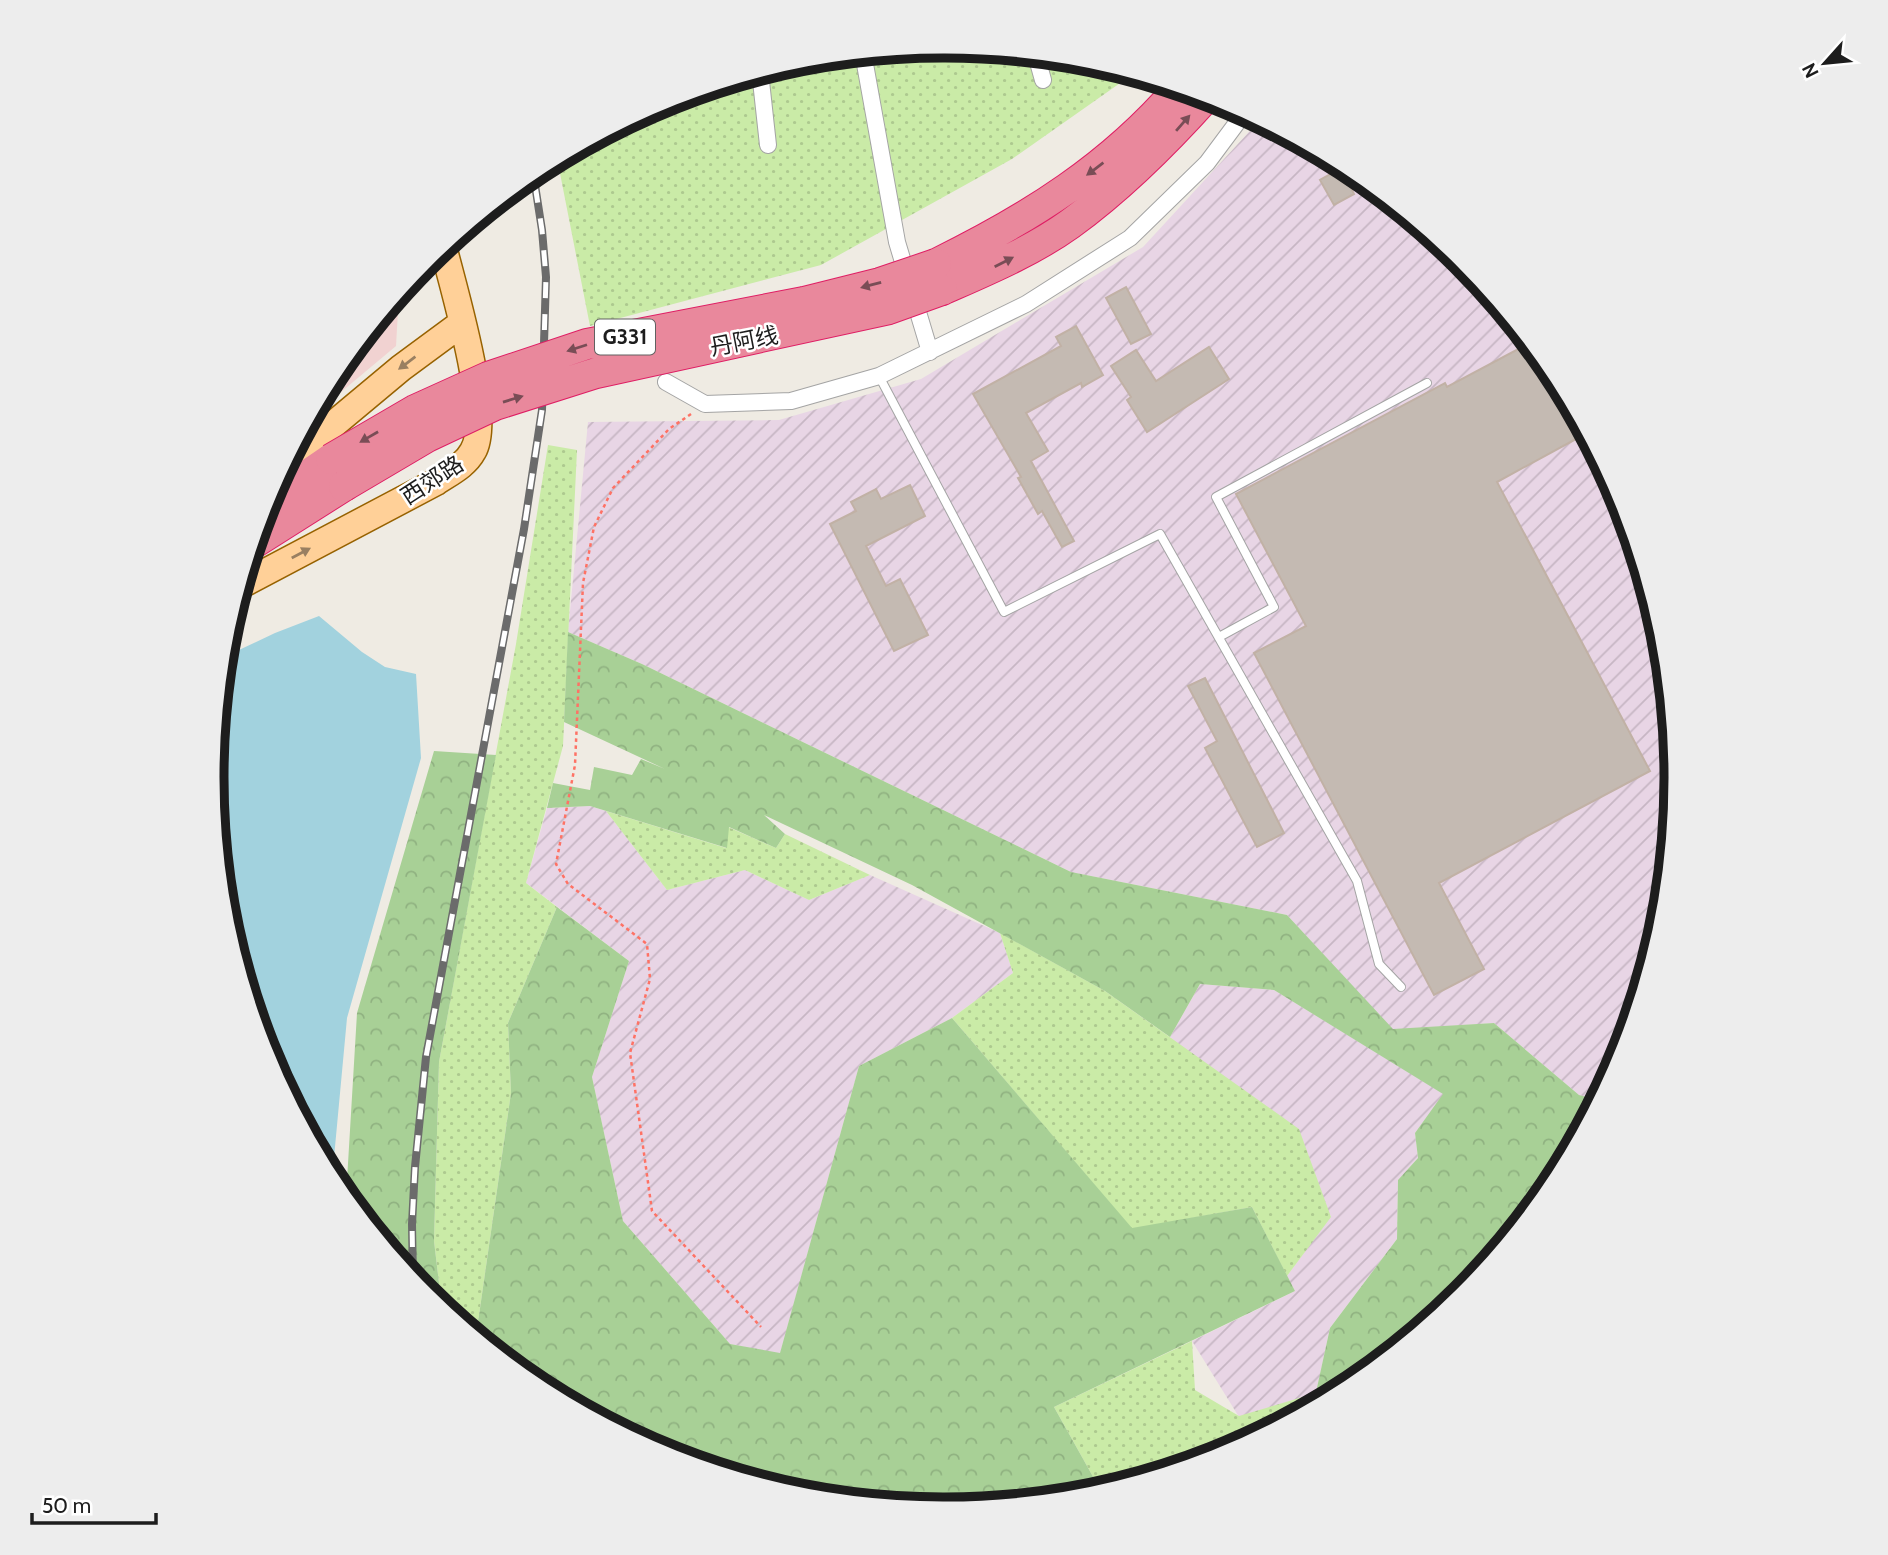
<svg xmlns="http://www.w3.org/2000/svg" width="1888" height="1555" viewBox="0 0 1888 1555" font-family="Cabin,'Noto Sans SC',sans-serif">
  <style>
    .commercial { fill: #f1d2d1 }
    .industrial { fill: url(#industrial-furrows) }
    .grass { fill: url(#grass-dots) }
    .forest { fill: url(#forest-crowns) }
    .water { fill: #a2d2de }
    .building { fill: #c4bab2; stroke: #c1b1a5; stroke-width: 2 }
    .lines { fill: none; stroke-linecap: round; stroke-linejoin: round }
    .lane-casing { stroke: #a4a4a4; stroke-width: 10 }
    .street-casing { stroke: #a4a4a4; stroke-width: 18 }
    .primary-casing { stroke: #976200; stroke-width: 29 }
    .highway-casing { stroke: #df1e64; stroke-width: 32 }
    .path { stroke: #fe7265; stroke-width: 2.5; stroke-dasharray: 3.5 3.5; stroke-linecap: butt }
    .lane { stroke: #fff; stroke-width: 8 }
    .street { stroke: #fff; stroke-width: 16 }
    .primary { stroke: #ffd098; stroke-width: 26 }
    .highway { stroke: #e9889c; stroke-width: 30 }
    .rail-casing { stroke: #6b6b6b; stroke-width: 8 }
    .rail { stroke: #fff; stroke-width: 5; stroke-dasharray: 16; stroke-linecap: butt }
    .highway-bridge-casing { stroke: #df1e64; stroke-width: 32; stroke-linecap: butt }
    .highway-bridge { stroke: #e9889c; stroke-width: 30 }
    .oneway { fill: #794d56 }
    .oneway2 { fill: #997f61 }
    .labels { text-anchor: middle; stroke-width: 5; stroke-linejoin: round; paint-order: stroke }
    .shield { fill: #fff; stroke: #616161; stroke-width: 2 }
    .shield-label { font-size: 21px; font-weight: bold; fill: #1d1d1d }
    .street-label { font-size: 23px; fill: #1d1d1d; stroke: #fff }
    .rim { fill: none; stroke: #1d1d1d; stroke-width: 9 }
  </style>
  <defs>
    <pattern id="industrial-furrows" width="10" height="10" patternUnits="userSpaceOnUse" patternTransform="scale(1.75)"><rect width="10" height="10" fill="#e8d5e5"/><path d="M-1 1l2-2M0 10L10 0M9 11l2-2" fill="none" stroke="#c7b6c4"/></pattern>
    <pattern id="grass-dots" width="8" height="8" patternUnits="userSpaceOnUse" patternTransform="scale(1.75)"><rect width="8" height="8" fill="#caeba7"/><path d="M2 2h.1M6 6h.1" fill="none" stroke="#adc98f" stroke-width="1.8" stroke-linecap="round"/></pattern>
    <pattern id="forest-crowns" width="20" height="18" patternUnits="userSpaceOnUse" patternTransform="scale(1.75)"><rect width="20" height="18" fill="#a8d096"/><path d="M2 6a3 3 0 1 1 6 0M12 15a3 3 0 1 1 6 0" fill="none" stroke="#90b281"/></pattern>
  </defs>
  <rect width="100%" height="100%" fill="#efebe3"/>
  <path class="commercial" d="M 399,293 L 396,346 L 310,418 L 336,370 Z"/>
  <path class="industrial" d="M 1260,120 L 1351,169 L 1462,260 L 1553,371 L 1620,498 L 1662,635 L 1676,778 L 1662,921 L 1620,1058 L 1598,1100 L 1579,1095 L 1494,1023 L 1393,1030 L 1287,915 L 1071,872 L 642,664 L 568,632 L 588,422 L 779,420 L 921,379 L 1143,247 Z
    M 590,806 L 606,811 L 667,890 L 745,870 L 809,900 L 870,875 L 1000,933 L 1013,973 L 952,1018 L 859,1066 L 780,1354 L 730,1344 L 623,1221 L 592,1077 L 629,961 L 526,883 L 547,808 Z
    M 1200,984 L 1274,990 L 1444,1094 L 1415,1133 L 1418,1158 L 1398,1180 L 1397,1239 L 1330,1328 L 1316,1393 L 1239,1417 L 1192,1341 L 1295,1291 L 1287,1276 L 1331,1216 L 1170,1037 Z"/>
  <path class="grass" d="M 944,46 L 1087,60 L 1133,74 L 1012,159 L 821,265 L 590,326 L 557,158 L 664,101 L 802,59 Z
    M 548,445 L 577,450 L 563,746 L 526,883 L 557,907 L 508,1023 L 511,1093 L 476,1336 L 442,1308 L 434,1241 L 439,1062 L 516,644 Z
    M 606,811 L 726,848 L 728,827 L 776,848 L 785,834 L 870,875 L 809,900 L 745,870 L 667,890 Z
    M 1000,933 L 1105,991 L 1299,1129 L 1331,1217 L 1287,1276 L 1252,1207 L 1132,1229 L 952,1018 L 1013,973 Z
    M 1192,1341 L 1195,1390 L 1239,1416 L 1316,1393 L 1313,1406 L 1224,1454 L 1101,1491 L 1054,1407 Z"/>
  <path class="forest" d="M 568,632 L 642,664 L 1071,872 L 1287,915 L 1393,1029 L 1494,1023 L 1579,1095 L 1598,1100 L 1552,1185 L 1461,1295 L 1350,1386 L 1313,1406 L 1330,1328 L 1397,1239 L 1398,1180 L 1418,1158 L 1415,1133 L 1443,1094 L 1274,990 L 1200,984 L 1170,1037 L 1105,991 L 912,885 L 764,815 L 785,834 L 776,848 L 729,827 L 727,848 L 590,806 L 547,808 L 553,783 L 590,790 L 594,767 L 632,775 L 641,759 L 665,769 L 564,722 Z
    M 434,751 L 496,755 L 439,1062 L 434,1241 L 442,1308 L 426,1295 L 346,1197 L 357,1013 Z
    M 557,907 L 629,961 L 592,1077 L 623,1221 L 730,1344 L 780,1353 L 859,1066 L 952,1018 L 1132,1228 L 1252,1207 L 1295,1291 L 1054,1407 L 1101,1491 L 1086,1496 L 944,1509 L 801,1495 L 663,1454 L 537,1386 L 476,1336 L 511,1093 L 508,1023 Z"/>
  <path class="water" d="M 319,616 L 362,652 L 385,667 L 416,674 L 421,758 L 347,1018 L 332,1179 L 268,1057 L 226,920 L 212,777 L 224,657 L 275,633 Z"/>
  <path class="building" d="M 1345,166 L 1357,174 L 1347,180 L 1354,194 L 1334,205 L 1320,180 Z
    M 1126,287 L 1151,334 L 1131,344 L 1106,298 Z
    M 1076,326 L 1103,375 L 1082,387 L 1081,383 L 1026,413 L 1048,451 L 1031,461 L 1074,541 L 1062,547 L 1042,511 L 1038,514 L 1018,478 L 1021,477 L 973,394 L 1061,346 L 1056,337 Z
    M 1526,345 L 1576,439 L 1497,482 L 1650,771 L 1439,883 L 1484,969 L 1434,995 L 1254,653 L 1306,626 L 1236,494 L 1445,383 L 1447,387 Z
    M 1209,347 L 1229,379 L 1147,432 L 1127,400 L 1131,397 L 1111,366 L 1136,350 L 1156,381 Z
    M 910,485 L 925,516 L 866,546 L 886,586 L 900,579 L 928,635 L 894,651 L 830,524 L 856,511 L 851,502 L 876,489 L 881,499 Z
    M 1205,678 L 1284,833 L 1257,847 L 1205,748 L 1217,741 L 1188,686 Z"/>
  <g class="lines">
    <g class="lane-casing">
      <path id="lane" d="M 879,376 L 1004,612 L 1160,534 L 1357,881 L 1379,964 L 1401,987
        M 1219,637 L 1274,607 L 1216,497 L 1427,383"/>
    </g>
    <g class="street-casing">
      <path id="street" d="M 863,53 L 897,242 L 930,352
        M 1036,55 L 1043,80
        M 760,72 L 768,145
        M 666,382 L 705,404 L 791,401 L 879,376 L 1026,304 L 1130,238 L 1207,163 L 1245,112"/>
    </g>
    <g class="primary-casing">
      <path id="primary" d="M 286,464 L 401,368 L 462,323
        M 241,585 L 436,482 C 449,473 465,466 473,451 C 493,418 453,287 443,246"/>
    </g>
    <g class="highway-casing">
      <path id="highway" d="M 936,264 C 1030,218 1111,167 1179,88
        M 942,290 C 985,271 1031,252 1070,224 C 1121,187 1165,143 1207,96
        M 265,507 L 284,491 L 331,459
        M 254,543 L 344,486"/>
    </g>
    <path class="path" d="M 691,414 L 669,429 L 613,488 L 594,527 L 583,583 L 575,765 L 556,864 L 568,884 L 647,944 L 650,979 L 630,1053 L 652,1211 L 761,1327"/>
    <use href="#lane" class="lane"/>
    <use href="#street" class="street"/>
    <use href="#primary" class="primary"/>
    <use href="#highway" class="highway"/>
    <g class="rail-casing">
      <path id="rail" d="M 413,1279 L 412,1224 L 415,1167 L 426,1057 L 524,529 L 542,410 L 546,277 L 542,230 L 533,172"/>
    </g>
    <use href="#rail" class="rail"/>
    <g class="highway-bridge-casing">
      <path id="highway-bridge" d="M 331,459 L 415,410 L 488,377 L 587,344 L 804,302 L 880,283 L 936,264
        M 344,486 L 427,437 L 495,405 L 596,373 L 889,309 L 942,290"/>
    </g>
    <use href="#highway-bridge" class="highway-bridge"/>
  </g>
  <defs><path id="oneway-solid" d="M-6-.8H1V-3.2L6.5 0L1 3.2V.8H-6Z" transform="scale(1.75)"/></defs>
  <g class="oneway">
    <use href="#oneway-solid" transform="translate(1183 123) rotate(-49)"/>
    <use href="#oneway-solid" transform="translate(1095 169) rotate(143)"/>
    <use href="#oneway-solid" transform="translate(1004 262) rotate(-27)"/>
    <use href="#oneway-solid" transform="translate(871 285) rotate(165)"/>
    <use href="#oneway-solid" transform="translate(577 348) rotate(162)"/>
    <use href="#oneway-solid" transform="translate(513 399) rotate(-17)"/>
    <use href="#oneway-solid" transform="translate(369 437) rotate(150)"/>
  </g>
  <g class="oneway2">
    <use href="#oneway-solid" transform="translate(407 363) rotate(143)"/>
    <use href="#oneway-solid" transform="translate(301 553) rotate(-28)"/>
  </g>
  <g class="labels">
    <rect class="shield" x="595" y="319.5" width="60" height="35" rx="5"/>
    <g class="shield-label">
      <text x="625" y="344">G331</text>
    </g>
    <g class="street-label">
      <text transform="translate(744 341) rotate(-11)" y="8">丹阿线</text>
      <text transform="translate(432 480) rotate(-33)" y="8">西郊路</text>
    </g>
  </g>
  <path d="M0 0H1888V1555H0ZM943 58H945A719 719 0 0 1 1664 777V778A719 719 0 0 1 945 1497H943A719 719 0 0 1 224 778V777A719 719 0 0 1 943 58Z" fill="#ededed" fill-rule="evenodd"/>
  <path class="rim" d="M943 58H945A719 719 0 0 1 1664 777V778A719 719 0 0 1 945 1497H943A719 719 0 0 1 224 778V777A719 719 0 0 1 943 58Z"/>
  <g transform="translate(1825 63) rotate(243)" stroke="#ffffff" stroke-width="5" paint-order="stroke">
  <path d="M0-5L12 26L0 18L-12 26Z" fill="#1d1d1d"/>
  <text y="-10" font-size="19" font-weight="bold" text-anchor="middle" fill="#1d1d1d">N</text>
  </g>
  <path d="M32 1513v10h124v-10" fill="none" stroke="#1d1d1d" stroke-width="3.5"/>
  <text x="42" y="1513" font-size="21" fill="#1d1d1d" stroke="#ffffff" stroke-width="5" paint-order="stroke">50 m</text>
</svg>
